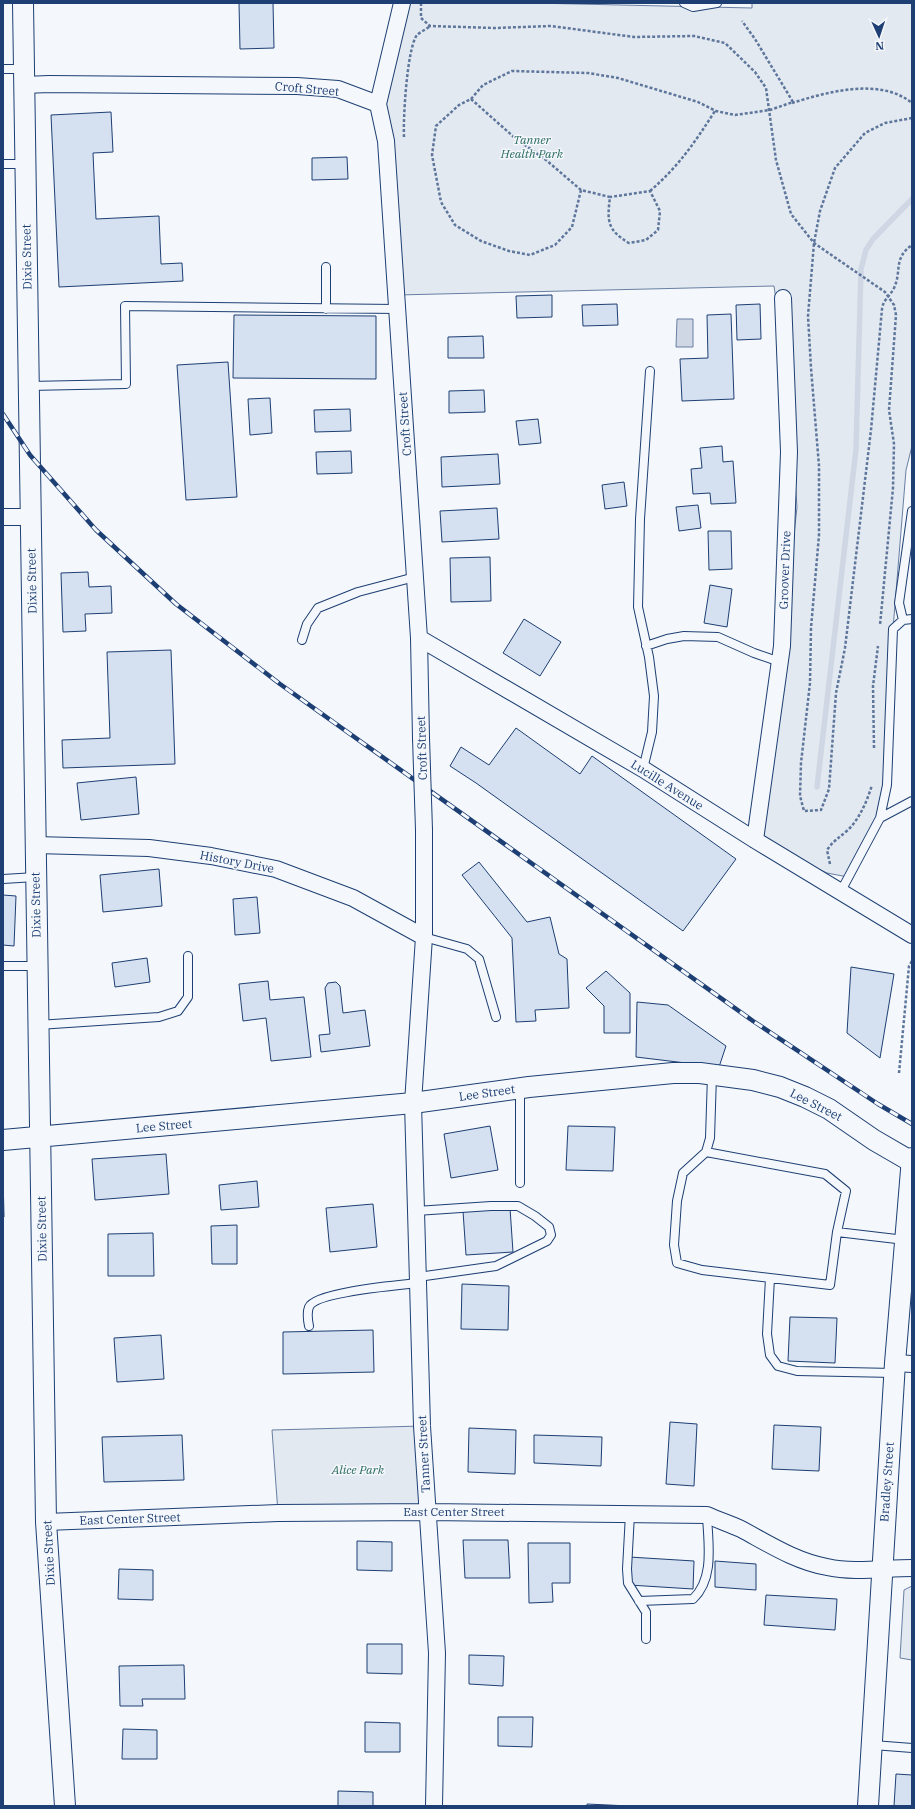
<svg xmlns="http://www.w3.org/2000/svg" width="915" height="1809" viewBox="0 0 915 1809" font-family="'IBM Plex Serif',serif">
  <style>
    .green { fill: #e3e9f0; stroke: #687fa3 }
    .water { fill: #cfd7e4; stroke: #687fa3 }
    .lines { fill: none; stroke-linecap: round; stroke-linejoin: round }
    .stream { stroke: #cfd7e4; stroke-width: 5.5 }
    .building { fill: #d5e0f0; stroke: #1d3f73 }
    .service-casing { stroke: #1d3f73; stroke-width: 10 }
    .minor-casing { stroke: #1d3f73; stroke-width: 18 }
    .tertiary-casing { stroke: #1d3f73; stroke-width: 22 }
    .path { stroke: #5e769c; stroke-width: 2.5; stroke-dasharray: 3 2; stroke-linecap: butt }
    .service { stroke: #f4f7fb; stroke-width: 8 }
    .minor { stroke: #f4f7fb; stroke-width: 16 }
    .tertiary { stroke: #f4f7fb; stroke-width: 20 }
    .rail-casing { stroke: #1d3f73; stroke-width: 4.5 }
    .rail { stroke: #f4f7fb; stroke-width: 3; stroke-dasharray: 9; stroke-linecap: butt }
    .minor-bridge-casing { stroke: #1d3f73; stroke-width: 18; stroke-linecap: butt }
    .minor-bridge { stroke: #f4f7fb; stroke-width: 16 }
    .labels { text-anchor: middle; stroke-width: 3; stroke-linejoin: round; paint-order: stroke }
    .street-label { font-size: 12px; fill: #1d3f73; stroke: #f4f7fb }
    .park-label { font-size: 12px; font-style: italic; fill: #2c6c60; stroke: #f4f7fb }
  </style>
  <rect width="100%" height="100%" fill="#f4f7fb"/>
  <path class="green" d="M 402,3 L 533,3 L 752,8 L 752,3 L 912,3 L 912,446 L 906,470 L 893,629 L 887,785 L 880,818 L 848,877 L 827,873 L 755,840 L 782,646 L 797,507 L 787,375 L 774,286 L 397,295 L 378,104 Z
    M 422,1426 L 428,1512 L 278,1513 L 272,1430 Z
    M 912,1586 L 912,1660 L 900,1658 L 904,1590 Z"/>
  <path class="water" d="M 677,319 L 693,319 L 693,347 L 676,347 Z"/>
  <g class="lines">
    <path class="stream" d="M 817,787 L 856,449 L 861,269 L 866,250 L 873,239 L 912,199"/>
  </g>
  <path class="building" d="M 239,3 L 273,3 L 274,48 L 240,49 Z
    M 111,112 L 113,152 L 93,153 L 96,219 L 159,216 L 161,264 L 182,263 L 183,281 L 59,287 L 51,115 Z
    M 347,157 L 348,179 L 312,180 L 312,158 Z
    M 552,295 L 552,317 L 517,318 L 516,296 Z
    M 617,304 L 618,325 L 583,326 L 582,305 Z
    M 760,304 L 761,339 L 737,340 L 736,305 Z
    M 731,314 L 734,399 L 682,401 L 680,359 L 708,358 L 707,315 Z
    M 234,315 L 376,316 L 376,379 L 233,378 Z
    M 483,336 L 484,358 L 448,358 L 448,337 Z
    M 228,362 L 237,497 L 186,500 L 177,365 Z
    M 484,390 L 485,412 L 449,413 L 449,391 Z
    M 270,398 L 272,433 L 250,435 L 248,399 Z
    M 350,409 L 351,431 L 315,432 L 314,410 Z
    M 538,419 L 541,443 L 519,445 L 516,421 Z
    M 722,446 L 723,462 L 733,461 L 736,503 L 711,504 L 710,493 L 693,494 L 691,469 L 702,468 L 700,448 Z
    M 351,451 L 352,473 L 317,474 L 316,452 Z
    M 498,454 L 500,484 L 442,487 L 441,457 Z
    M 624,482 L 627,506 L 605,509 L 602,485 Z
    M 698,505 L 701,528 L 679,531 L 676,507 Z
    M 497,508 L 499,539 L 442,542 L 440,511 Z
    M 708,531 L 731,531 L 732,569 L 709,570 Z
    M 490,557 L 491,601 L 451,602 L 450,558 Z
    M 88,572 L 89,587 L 111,586 L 112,613 L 85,614 L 86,631 L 63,632 L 61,573 Z
    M 710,585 L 732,589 L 727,627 L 704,623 Z
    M 524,619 L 561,642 L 540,676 L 503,653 Z
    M 171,650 L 175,764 L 63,768 L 62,740 L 110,738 L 107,652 Z
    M 516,728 L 580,774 L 592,756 L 736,859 L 683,931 L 476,783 L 450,766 L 461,747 L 489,765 Z
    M 136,777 L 139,814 L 81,820 L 77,783 Z
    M 479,862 L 527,922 L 550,917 L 559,954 L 567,959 L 569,1008 L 535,1010 L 536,1021 L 516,1022 L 512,938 L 462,875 Z
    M 159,869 L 162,906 L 103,912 L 100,875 Z
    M 3,895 L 16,896 L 14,946 L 3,945 Z
    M 257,897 L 260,933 L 235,935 L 233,899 Z
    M 147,958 L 150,982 L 115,987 L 112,963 Z
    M 851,967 L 894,974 L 880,1058 L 847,1033 Z
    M 606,971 L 630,993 L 630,1033 L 604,1033 L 604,1006 L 586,988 Z
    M 268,981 L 270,1000 L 304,997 L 311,1057 L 271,1061 L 266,1018 L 243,1021 L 239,984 Z
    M 336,982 L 340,986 L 343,1013 L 365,1010 L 370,1046 L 321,1052 L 319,1035 L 330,1034 L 325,988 L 328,983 Z
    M 637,1002 L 668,1005 L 726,1046 L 719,1067 L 636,1057 Z
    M 490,1126 L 498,1170 L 451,1178 L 444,1134 Z
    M 568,1126 L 615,1127 L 613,1171 L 566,1170 Z
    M 166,1154 L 169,1194 L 95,1200 L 92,1159 Z
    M 3,1175 L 4,1217 L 3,1217 Z
    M 257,1181 L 259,1207 L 221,1210 L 219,1185 Z
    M 373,1204 L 377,1247 L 330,1252 L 326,1208 Z
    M 510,1208 L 513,1252 L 466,1255 L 463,1211 Z
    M 237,1225 L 237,1264 L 212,1264 L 211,1226 Z
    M 153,1233 L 154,1276 L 108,1276 L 108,1234 Z
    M 462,1284 L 509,1286 L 508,1330 L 461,1329 Z
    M 790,1317 L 837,1318 L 835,1363 L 788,1361 Z
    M 373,1330 L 374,1372 L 283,1374 L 283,1332 Z
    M 161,1335 L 164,1379 L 117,1382 L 114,1338 Z
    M 670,1422 L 697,1424 L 694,1486 L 666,1484 Z
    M 774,1425 L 821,1427 L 819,1471 L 772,1469 Z
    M 469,1428 L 516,1430 L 515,1474 L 468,1472 Z
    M 182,1435 L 184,1480 L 104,1482 L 102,1437 Z
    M 534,1435 L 602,1437 L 601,1466 L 534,1463 Z
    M 463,1540 L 508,1540 L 510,1578 L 465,1578 Z
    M 357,1541 L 392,1542 L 392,1571 L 357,1570 Z
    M 528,1543 L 570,1543 L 570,1583 L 552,1583 L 553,1602 L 529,1603 Z
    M 629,1557 L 694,1561 L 693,1589 L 629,1585 Z
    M 715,1561 L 756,1564 L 756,1590 L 715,1587 Z
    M 119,1569 L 153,1570 L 153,1600 L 118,1599 Z
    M 766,1595 L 837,1599 L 835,1630 L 764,1625 Z
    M 367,1644 L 402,1644 L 402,1674 L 367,1673 Z
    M 469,1655 L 504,1656 L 503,1686 L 469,1684 Z
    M 184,1665 L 185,1699 L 142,1699 L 143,1706 L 120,1706 L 119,1666 Z
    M 498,1717 L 533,1717 L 532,1747 L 498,1746 Z
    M 365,1722 L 400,1723 L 400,1752 L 365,1752 Z
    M 123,1729 L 157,1730 L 157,1759 L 122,1759 Z
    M 896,1774 L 912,1775 L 912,1806 L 894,1806 Z
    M 338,1791 L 373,1792 L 373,1806 L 338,1806 Z
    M 587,1804 L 629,1806 L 587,1806 Z"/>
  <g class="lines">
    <g class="service-casing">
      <path id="service" d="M 684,3 L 693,7 L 717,3
        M 3,69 L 24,69
        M 3,164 L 25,164
        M 326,267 L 326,309
        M 29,386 L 126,384 L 125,306 L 398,309
        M 903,620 L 899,603 L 912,511
        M 302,640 L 307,624 L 318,608 L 358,592 L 415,577
        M 646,646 L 667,639 L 684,636 L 718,637 L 754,653 L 780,662
        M 643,769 L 652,732 L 654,696 L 649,657 L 638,607 L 640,519 L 650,371
        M 880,818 L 912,801
        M 3,879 L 36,877
        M 841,891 L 880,818 L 887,785 L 893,629 L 903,620 L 912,619
        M 424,937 L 467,949 L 479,959 L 496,1017
        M 3,966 L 37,966
        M 38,1025 L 159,1017 L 178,1011 L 188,997 L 188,956
        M 712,1075 L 710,1138 L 706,1152 L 683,1173 L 677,1201 L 674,1245 L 677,1263 L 702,1270 L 830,1285 L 837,1232 L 905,1240
        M 520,1089 L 520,1183
        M 706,1152 L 825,1174 L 846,1191 L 837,1232
        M 416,1211 L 491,1206 L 518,1206 L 535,1216 L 549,1227 L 551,1235 L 547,1241 L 496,1266 L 418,1277
        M 770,1278 L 767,1334 L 770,1355 L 778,1366 L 797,1371 L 894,1373
        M 309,1326 C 308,1321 307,1312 309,1307 C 315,1292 400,1285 418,1283
        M 630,1514 L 627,1569 L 628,1583 L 646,1612 L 646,1639
        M 639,1601 L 693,1599 C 715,1578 708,1543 707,1515
        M 873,1745 L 912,1748"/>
    </g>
    <g class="minor-casing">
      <path id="minor" d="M 402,3 L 378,104 L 386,141 L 419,638 L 421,738
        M 24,85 L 49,84 L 297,86 L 338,89 L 378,104
        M 3,517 L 31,517
        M 419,638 L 643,769 L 755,840 L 912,935
        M 424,830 L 424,937 L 413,1103 L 422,1426 L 437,1653 L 434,1806
        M 755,840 L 782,646 L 789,452 L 783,298
        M 35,845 L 149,848 L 211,856 L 276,869 L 353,898 L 424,937
        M 895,1363 L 912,1364
        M 46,1522 L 278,1513 L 428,1512 L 707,1515 C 718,1520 730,1524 741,1529 C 769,1544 795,1561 827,1567 C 854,1573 884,1568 912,1568"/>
    </g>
    <g class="tertiary-casing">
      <path id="tertiary" d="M 23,3 L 46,1522 L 65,1806
        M 3,1140 L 413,1103 L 529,1087 L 673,1073 L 700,1073 L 753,1080 L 780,1087 L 805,1097 L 829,1109 L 874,1140 L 912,1162
        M 868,1806 L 895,1363 L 912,1158"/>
    </g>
    <path class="path" d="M 421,3 L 421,18 L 430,26 L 495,28 L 551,26 L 634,37 L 694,36 L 725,43 L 755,72 L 766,88 L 776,160 L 791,214 L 814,243 L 885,292 L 894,305 L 896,315 L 889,410 L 894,444 L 893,488 L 880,625
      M 471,99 L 483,85 L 512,71 L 588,73 L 618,78 L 698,102 L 716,111 L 735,115 L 770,110 L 793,102 L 755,39 L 742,21
      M 792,103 C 827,92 880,77 912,103
      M 912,118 L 885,123 L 865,133 L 835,168 L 820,211 L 814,243 L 808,316 L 811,368 L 819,466 L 819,535 L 811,628 L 810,683 L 801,763 L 800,796 L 804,811 L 821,810 L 829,789 L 836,693 L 845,648 L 871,430 L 882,309 C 883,300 890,296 894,288 C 902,271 893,258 912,245
      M 404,137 C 403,119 407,48 417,35 C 420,32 427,29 430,26
      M 581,190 L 572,227 L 555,245 L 530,255 L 509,251 L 481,241 L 455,225 L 441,202 L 432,155 L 436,126 L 459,105 L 471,99 L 515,138 L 546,160 L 581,190 L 610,197 C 607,221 607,230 629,243 L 646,240 L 658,230 L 660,211 L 650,191 L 610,197
      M 650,191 C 679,166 695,142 715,111
      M 874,748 L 873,686 L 878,646
      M 830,864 L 827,850 C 833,841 840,837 848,830 C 860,818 867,801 872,785
      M 899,1073 L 909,966 L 912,961"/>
    <use href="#service" class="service"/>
    <use href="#minor" class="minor"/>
    <use href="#tertiary" class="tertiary"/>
    <g class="rail-casing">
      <path id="rail" d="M 3,414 L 30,455 L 96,530 L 176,604 L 280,684 L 753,1021 L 878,1104 L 912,1124"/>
    </g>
    <use href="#rail" class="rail"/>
    <g class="minor-bridge-casing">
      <path id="minor-bridge" d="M 421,738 L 424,830"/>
    </g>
    <use href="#minor-bridge" class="minor-bridge"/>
  </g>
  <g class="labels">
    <g class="street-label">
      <text transform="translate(307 89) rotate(5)" y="4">Croft Street</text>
      <text transform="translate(27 257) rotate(-91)" y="4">Dixie Street</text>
      <text transform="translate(405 424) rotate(-94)" y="4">Croft Street</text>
      <text transform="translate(785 570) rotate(-88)" y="4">Groover Drive</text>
      <text transform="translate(32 581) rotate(-91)" y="4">Dixie Street</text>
      <text transform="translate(422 748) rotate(-92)" y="4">Croft Street</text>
      <text transform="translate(667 785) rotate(32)" y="4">Lucille Avenue</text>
      <text transform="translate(237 862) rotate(11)" y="4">History Drive</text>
      <text transform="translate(36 905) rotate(-91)" y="4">Dixie Street</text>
      <text transform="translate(487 1093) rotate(-8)" y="4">Lee Street</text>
      <text transform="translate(816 1105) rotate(27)" y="4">Lee Street</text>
      <text transform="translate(164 1126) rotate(-5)" y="4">Lee Street</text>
      <text transform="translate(42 1229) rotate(-91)" y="4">Dixie Street</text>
      <text transform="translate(424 1454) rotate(-93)" y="4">Tanner Street</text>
      <text transform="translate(887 1482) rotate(-86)" y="4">Bradley Street</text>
      <text x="454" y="1516">East Center Street</text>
      <text transform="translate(130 1519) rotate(-2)" y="4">East Center Street</text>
      <text transform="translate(49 1553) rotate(-93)" y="4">Dixie Street</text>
    </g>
    <g class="park-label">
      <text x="532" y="144">Tanner<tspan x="532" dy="14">Health Park</tspan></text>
      <text x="358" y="1474">Alice Park</text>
    </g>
  </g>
  <rect width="915" height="1809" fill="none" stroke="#1d3f73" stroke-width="8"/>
  <g transform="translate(879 36) rotate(177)" stroke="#f4f7fb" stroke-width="3" paint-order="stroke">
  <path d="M0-3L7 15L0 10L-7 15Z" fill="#1d3f73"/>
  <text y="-6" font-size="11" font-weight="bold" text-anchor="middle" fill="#1d3f73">N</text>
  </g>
</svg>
